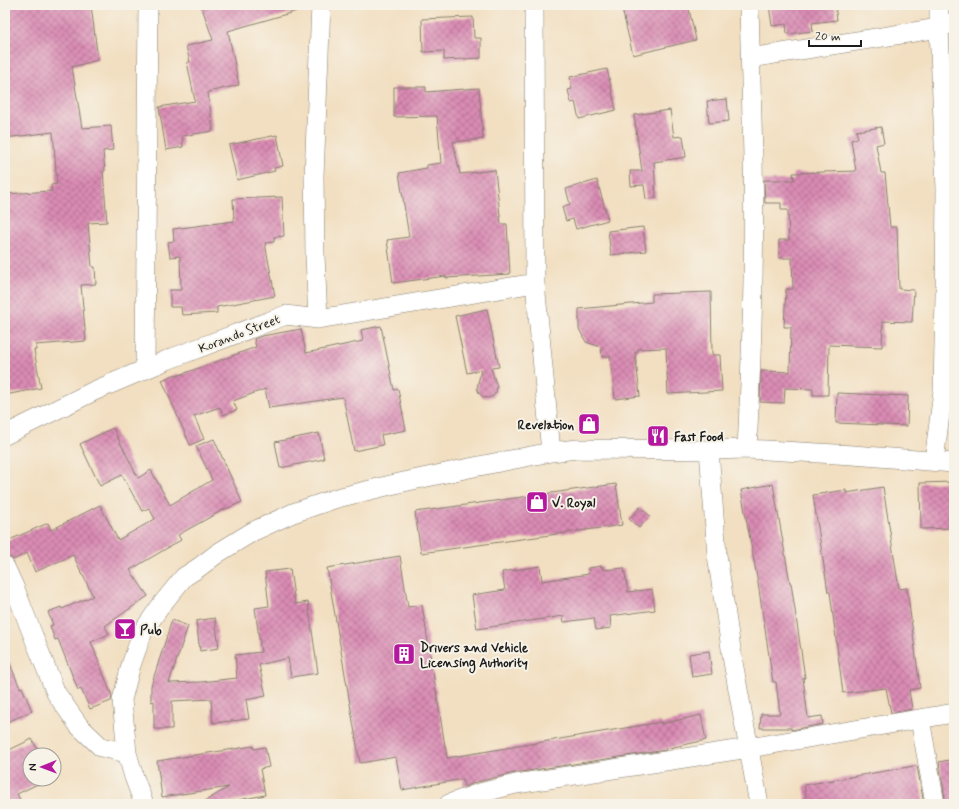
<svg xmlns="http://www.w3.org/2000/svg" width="959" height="809" viewBox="0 0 959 809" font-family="Mynerve,sans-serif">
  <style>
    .building { fill: url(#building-cross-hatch) }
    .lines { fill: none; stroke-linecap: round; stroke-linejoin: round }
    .minor-casing { stroke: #877e6e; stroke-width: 20 }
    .minor { stroke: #fff; stroke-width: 19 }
    .labels { text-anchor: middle; stroke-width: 4; stroke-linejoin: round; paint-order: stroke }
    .street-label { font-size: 13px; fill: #1c1c1c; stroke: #f7f3e8 }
    .poi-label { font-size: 13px; font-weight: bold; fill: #1c1c1c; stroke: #f7f3e8; text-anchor: start }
  </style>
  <defs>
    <pattern id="building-cross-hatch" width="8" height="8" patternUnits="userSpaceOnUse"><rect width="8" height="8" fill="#da8bb4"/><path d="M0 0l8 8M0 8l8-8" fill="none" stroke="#b07192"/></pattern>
  </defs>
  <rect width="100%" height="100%" fill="#f7f3e8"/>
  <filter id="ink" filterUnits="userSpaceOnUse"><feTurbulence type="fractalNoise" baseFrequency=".025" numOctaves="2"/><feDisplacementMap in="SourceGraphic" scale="8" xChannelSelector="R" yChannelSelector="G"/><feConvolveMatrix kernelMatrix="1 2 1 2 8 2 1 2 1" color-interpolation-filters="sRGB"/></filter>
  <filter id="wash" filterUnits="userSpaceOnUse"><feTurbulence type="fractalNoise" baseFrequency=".012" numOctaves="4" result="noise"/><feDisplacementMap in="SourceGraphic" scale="16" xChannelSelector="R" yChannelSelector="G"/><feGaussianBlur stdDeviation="0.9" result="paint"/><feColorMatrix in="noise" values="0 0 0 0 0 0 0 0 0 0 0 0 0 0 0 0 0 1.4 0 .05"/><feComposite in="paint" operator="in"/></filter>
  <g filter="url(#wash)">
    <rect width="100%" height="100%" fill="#f2dfc1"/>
    <g id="blocks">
      <path class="building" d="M 5,5 L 91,5 L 98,60 L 72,67 L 82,128 L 111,126 L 113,150 L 103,151 L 105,171 L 103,171 L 107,222 L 88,223 L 92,267 L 95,267 L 96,284 L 81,285 L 86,341 L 36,345 L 36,350 L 34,350 L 41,388 L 5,395 L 5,194 L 52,191 L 51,185 L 57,184 L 53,132 L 5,138 Z
        M 201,5 L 303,5 L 304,9 L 228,31 L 239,85 L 208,92 L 213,131 L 182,136 L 183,147 L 166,150 L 159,107 L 195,101 L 187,62 L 190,62 L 186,46 L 213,40 Z
        M 621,5 L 688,5 L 696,40 L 633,55 Z
        M 769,5 L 835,5 L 837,20 L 812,23 L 813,31 L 787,34 L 786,24 L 772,26 Z
        M 473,17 L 474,38 L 481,38 L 481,58 L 444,60 L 444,51 L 423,52 L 422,19 Z
        M 607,69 L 616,110 L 579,119 L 575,102 L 571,103 L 568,90 L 572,89 L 570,77 Z
        M 394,87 L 426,87 L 426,92 L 479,88 L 483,139 L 453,142 L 460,174 L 495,170 L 501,224 L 507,224 L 510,274 L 446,278 L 446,276 L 393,283 L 387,240 L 409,237 L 399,173 L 427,168 L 427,165 L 441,163 L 437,116 L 394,117 Z
        M 727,99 L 729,121 L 709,123 L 707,101 Z
        M 670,110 L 674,137 L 683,136 L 686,157 L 654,162 L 656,198 L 646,199 L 644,185 L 631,186 L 630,171 L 642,171 L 634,115 Z
        M 881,127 L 884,143 L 876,145 L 881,173 L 885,173 L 890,227 L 897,227 L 899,289 L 914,290 L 912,322 L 883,321 L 882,347 L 829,345 L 828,395 L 813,395 L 813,389 L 785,388 L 784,403 L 760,402 L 761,371 L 790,372 L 791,327 L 784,327 L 786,289 L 793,289 L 792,258 L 779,258 L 779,240 L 789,240 L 788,210 L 781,210 L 781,203 L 765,203 L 764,180 L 794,180 L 793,173 L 856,171 L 851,140 L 858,138 L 856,131 Z
        M 277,135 L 283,166 L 274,168 L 275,171 L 237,180 L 229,145 Z
        M 597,180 L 608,220 L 576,229 L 573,219 L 566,221 L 562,207 L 570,204 L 566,189 Z
        M 282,197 L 284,236 L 274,237 L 274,242 L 265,243 L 275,296 L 217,307 L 217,313 L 182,315 L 181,307 L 170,307 L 170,290 L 181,290 L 180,256 L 170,257 L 168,242 L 174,241 L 173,229 L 234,221 L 233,199 Z
        M 643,227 L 646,251 L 611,255 L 608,231 Z
        M 711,292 L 712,355 L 720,355 L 722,391 L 668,394 L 666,348 L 638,349 L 638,352 L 635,352 L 640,396 L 615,399 L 610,356 L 602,357 L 601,347 L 586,342 L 579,329 L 579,309 L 652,302 L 652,294 Z
        M 487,309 L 499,367 L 491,368 L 497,387 L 496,392 L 493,396 L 488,398 L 483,397 L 479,393 L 477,388 L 481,370 L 467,373 L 455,316 Z
        M 381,326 L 394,390 L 398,389 L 406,430 L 381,435 L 383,445 L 354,451 L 343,397 L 269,408 L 265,389 L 233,401 L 237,410 L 223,415 L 220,407 L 194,416 L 204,439 L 190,445 L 162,380 L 176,374 L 177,376 L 256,347 L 254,339 L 262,336 L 301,329 L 306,353 L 363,341 L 361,330 Z
        M 837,393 L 908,396 L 907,426 L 836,423 Z
        M 113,428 L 138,478 L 151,470 L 170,505 L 212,480 L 196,446 L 214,439 L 242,502 L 221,511 L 178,535 L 181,540 L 130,570 L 148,596 L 105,626 L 109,634 L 91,642 L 112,696 L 111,701 L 90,709 L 81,689 L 78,690 L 58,639 L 55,640 L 50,626 L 53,625 L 48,612 L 61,607 L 62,609 L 93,596 L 73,555 L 35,572 L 27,553 L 13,560 L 11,558 L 5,556 L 5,542 L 48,523 L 51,530 L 100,505 L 118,540 L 155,519 L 149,508 L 142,511 L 122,475 L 100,486 L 80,444 Z
        M 319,433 L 324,459 L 280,468 L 275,442 Z
        M 953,482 L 954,528 L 921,529 L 920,483 Z
        M 616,484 L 622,525 L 421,553 L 415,512 Z
        M 773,484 L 790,583 L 791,583 L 805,678 L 803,678 L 808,718 L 822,716 L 823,724 L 791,730 L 791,728 L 760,728 L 761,714 L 780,714 L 776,682 L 773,682 L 758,583 L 741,490 Z
        M 883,487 L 899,589 L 907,588 L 920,688 L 909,690 L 912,709 L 891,713 L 886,688 L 843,693 L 830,592 L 828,592 L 813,495 L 846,490 L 846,493 Z
        M 640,507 L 650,516 L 639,528 L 629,519 Z
        M 400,556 L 408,607 L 422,605 L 447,758 L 661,722 L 661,724 L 701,715 L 706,740 L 665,749 L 666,750 L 514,773 L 477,782 L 464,787 L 463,779 L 402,790 L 396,757 L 360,763 L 327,568 Z
        M 540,566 L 542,581 L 589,574 L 588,568 L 602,566 L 603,570 L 624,568 L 628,592 L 652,589 L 655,610 L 610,616 L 611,628 L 596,630 L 594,618 L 564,622 L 563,616 L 477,629 L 472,595 L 505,590 L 502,572 Z
        M 290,569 L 295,604 L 308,602 L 318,673 L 291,677 L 288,658 L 259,665 L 266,696 L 246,700 L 249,719 L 213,723 L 211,699 L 172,701 L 172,729 L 154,729 L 154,701 L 151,702 L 151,686 L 172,620 L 188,626 L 169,683 L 201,682 L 237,678 L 235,655 L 261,652 L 255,608 L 269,606 L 265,572 Z
        M 215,618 L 219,648 L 200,651 L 196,621 Z
        M 709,651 L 712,674 L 692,677 L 689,654 Z
        M 5,652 L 20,688 L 22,687 L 32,711 L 5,723 Z
        M 32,739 L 40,755 L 30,755 L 30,779 L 48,779 L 17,794 L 22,804 L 5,804 L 5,752 Z
        M 253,746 L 254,749 L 265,747 L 269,767 L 260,769 L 265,795 L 218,804 L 200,804 L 229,787 L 162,797 L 157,761 Z
        M 954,759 L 954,804 L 946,804 L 939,762 Z
        M 914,766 L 917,766 L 924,804 L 807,804 L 804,785 Z"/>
    </g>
  </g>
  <g filter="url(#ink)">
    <use href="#blocks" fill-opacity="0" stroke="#877e6e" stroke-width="1"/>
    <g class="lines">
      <g class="minor-casing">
        <path id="minor" d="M 534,5 L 535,283 L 551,452
          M 750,58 L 939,28 L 954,22
          M 318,319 L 315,256 L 314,176 L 321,5
          M 145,369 L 148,5
          M 5,435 L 94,391 L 167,360 L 286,315 L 318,319 L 535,283
          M 747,449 C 752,351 755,254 753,157 C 752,106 750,56 749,5
          M 709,450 L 717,555 L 733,662 L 759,804
          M 934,461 L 943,391 L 945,296 L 946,189 L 939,28 L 939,5
          M 5,567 L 15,589 L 36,643 L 56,693 L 79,726 L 101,747 L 127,753
          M 920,719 L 935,804
          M 144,804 L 134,777 L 127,753 L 122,700 L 131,665 L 143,631 L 162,604 L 184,577 L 198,568 L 218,553 L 252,532 L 293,513 L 337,498 L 399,483 L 474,467 L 551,452 L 577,449 L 709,450 L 747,449 L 853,455 L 954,463
          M 449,804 L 480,793 L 516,784 L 749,748 L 954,713"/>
      </g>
      <use href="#minor" class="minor"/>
    </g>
  </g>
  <defs>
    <g id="shop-square" transform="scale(1.15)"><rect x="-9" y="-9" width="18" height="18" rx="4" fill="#b5179e" stroke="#f7f3e8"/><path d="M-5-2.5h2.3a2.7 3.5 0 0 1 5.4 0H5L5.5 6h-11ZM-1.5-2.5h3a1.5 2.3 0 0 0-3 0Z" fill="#fff"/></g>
    <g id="restaurant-square" transform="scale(1.15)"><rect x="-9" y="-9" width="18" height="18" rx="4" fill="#b5179e" stroke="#f7f3e8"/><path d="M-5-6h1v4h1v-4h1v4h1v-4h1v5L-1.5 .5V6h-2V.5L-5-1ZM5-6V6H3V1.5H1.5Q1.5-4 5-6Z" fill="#fff"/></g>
    <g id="bar-square" transform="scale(1.15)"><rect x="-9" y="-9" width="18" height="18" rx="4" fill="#b5179e" stroke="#f7f3e8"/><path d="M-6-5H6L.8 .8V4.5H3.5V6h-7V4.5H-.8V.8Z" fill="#fff"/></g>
    <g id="building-square" transform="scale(1.15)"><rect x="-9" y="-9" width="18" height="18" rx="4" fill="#b5179e" stroke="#f7f3e8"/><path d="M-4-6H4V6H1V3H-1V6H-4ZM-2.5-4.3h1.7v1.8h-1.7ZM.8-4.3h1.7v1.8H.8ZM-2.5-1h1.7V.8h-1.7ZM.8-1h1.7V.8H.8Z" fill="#fff"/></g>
  </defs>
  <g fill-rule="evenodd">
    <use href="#shop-square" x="589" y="424"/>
    <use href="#restaurant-square" x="658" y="436"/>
    <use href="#shop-square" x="537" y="502"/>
    <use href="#bar-square" x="125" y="629"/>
    <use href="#building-square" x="404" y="654"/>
  </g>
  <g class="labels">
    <g class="street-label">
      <text transform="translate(239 333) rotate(-21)" y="5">Korando Street</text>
    </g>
    <g class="poi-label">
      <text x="574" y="429" text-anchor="end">Revelation</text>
      <text x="674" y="441">Fast Food</text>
      <text x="552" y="507">V. Royal</text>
      <text x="140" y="634">Pub</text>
      <text x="420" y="652">Drivers and Vehicle<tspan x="420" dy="15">Licensing Authority</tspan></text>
    </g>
  </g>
  <rect width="959" height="809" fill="none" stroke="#f7f3e8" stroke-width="20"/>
  <g transform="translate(42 767) rotate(269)"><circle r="19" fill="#f7f3e8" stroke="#9f9d96"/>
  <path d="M0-3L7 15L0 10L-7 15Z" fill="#b5179e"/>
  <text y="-6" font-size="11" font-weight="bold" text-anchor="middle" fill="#1c1c1c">N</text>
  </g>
  <path d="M809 40v6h52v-6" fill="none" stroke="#1c1c1c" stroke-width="2"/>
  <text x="815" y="40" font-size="12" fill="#1c1c1c" stroke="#f7f3e8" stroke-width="3" paint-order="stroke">20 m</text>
</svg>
